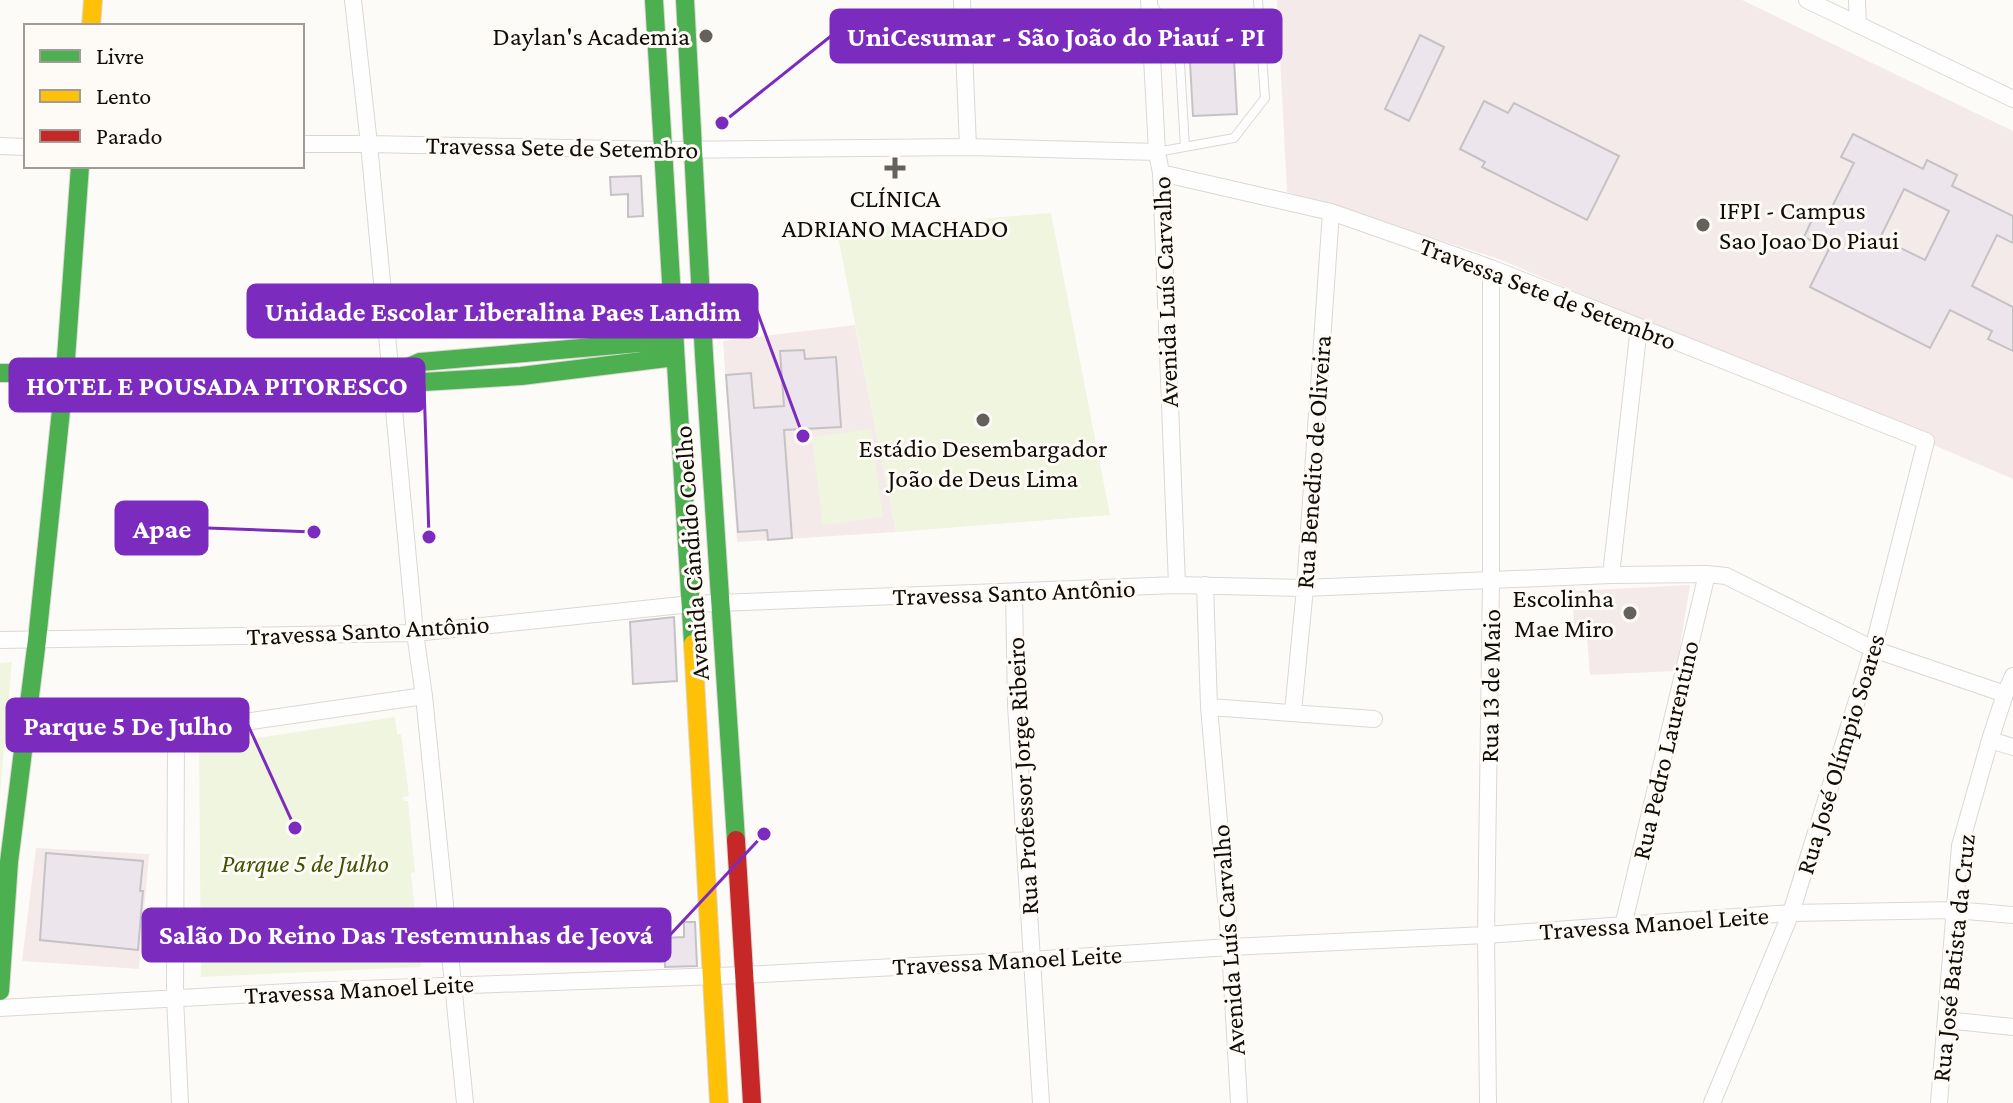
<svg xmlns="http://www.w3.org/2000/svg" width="2013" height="1103" viewBox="0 0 2013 1103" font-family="'Crimson Pro',serif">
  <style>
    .education { fill: #f4eae9 }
    .green { fill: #eff5de }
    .building { fill: #ece6ec; stroke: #c5c2c5; stroke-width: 2; fill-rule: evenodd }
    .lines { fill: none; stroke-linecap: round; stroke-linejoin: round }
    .lane-casing { stroke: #dbd8d3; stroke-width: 10 }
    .street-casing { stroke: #dbd8d3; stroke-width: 18 }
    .fast-casing { stroke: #dbd8d3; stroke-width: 20 }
    .slow-casing { stroke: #dbd8d3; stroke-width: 20 }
    .jam-casing { stroke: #dbd8d3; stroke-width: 20 }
    .lane { stroke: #fffefe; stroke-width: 8 }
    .street { stroke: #fffefe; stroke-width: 16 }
    .fast { stroke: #4caf50; stroke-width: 18 }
    .slow { stroke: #ffc107; stroke-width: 18 }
    .jam { stroke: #c62828; stroke-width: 18 }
    .poi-dot { fill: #64605b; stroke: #fefbf7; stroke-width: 3 }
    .labels { text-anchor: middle; stroke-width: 6; stroke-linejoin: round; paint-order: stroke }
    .poi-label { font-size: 26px; fill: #110c06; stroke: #fefbf7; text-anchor: end }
    .street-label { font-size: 26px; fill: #110c06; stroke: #fefbf7 }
    .park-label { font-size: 26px; font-style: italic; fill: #415201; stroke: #fefbf7 }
    .leader { fill: none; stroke: #7b2cbf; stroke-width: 3 }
    .callout-dot { fill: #7b2cbf; stroke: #fefbf7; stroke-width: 3 }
    .callout { fill: #7b2cbf; stroke: #7b2cbf; stroke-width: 3 }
    .callout-label { font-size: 28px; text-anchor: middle; font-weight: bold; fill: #fff }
  </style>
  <rect width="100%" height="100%" fill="#fdfbf8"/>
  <path class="education" d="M 1277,0 L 1742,0 L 2013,131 L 2013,479 L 1499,259 L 1287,192 Z
    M 855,325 L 896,532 L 737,542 L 723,341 Z
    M 1690,585 L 1676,671 L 1590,675 L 1587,637 L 1574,636 L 1573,591 Z
    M 36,848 L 149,854 L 139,969 L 22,961 Z"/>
  <path class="green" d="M 1051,213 L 1110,515 L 896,532 L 837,231 Z
    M 871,429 L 883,517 L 823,525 L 812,437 Z
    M 12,662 L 0,793 L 0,663 Z
    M 395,717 L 397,734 L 401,734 L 409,796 L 403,797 L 404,801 L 408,801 L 415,872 L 411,873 L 421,967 L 201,977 L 199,747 Z"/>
  <path class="building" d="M 1420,35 L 1444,47 L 1409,121 L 1385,109 Z
    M 1234,59 L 1237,114 L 1193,116 L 1190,62 Z
    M 1484,101 L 1508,113 L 1514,103 L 1619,156 L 1587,220 L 1482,167 L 1485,162 L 1460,149 Z
    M 1853,134 L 1923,169 L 1927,160 L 1957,175 L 1952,186 L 2013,216 L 2013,243 L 1997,235 L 1972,286 L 2013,307 L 2013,351 L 1988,339 L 1992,331 L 1950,310 L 1930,348 L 1810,287 L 1829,249 L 1804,237 L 1817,209 L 1828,215 L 1854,163 L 1841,157 ZM 1904,189 L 1949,211 L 1925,260 L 1880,238 Z
    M 641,176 L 643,216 L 628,217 L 628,194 L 611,195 L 610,177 Z
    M 804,350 L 805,359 L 836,357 L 841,427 L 784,430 L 792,538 L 768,540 L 767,530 L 738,532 L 726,375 L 751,373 L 754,408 L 784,406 L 780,351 Z
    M 674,617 L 677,681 L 633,684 L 630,622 Z
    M 46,853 L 143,861 L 140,891 L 143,891 L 138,950 L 40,940 Z
    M 684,922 L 695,922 L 697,966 L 665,967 L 664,938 L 684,937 Z"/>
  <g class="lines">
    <g class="lane-casing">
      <path id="lane" d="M 1152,4 L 1179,47 L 1185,147
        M 1157,152 L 1234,138 L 1265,98 L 1258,0"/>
    </g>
    <g class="street-casing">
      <path id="street" d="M 353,0 L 369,144 L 415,633 L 424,696 L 465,1103
        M 962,0 L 968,147
        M 1149,0 L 1157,152 L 1161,173 L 1177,585
        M 1807,0 L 2013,99
        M 1857,0 L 1858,25
        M 302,144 L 369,144 L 663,150 L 968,147 L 1157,152
        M 0,146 L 26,147
        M 1161,173 L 1331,212 L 1491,268 L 1926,441 L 1873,649 L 1791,913 L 1712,1103
        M 1611,575 L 1639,327
        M 1205,585 L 1209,707 L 1230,947 L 1239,1103
        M 1014,592 L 1016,705 L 1041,1103
        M 0,640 L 415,633 L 691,604 L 1177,585 L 1305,588 L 1611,575 L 1707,574 L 1726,576 L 1873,649 L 2005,694
        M 1209,707 L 1374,719
        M 1293,712 L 1305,588 L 1331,212
        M 1990,740 L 2013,747
        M 1623,926 L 1707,574
        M 0,1008 L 308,991 L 744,975 L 1030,960 L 1230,947 L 1486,935 L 1791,913 L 1955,910 L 2013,915
        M 1946,1020 L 2013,1027
        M 180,1103 L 175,998 L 176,732 L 424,696
        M 1488,1103 L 1486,935 L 1491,580 L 1491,268
        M 1939,1103 L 1960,846 L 1990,740 L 2005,694 L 2013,676"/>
    </g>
    <g class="fast-casing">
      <path id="fast" d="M 654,0 L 693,644
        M 685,0 L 704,355 L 736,840
        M 0,373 L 390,375 L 423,382 L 521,376 L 675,357
        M 390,375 L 420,362 L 674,340
        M 0,991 L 9,862 L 37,640 L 65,372 L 80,166"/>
    </g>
    <g class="slow-casing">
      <path id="slow" d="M 91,26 L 93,0
        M 693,644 L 719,1103"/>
    </g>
    <g class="jam-casing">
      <path id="jam" d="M 736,840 L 752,1103"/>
    </g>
    <use href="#lane" class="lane"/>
    <use href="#street" class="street"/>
    <use href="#fast" class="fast"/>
    <use href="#slow" class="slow"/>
    <use href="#jam" class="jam"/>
  </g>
  <g class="poi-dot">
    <circle cx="706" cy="36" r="8"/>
    <path d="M891 156h8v8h8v8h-8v8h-8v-8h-8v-8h8z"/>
    <circle cx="1703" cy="225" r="8"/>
    <circle cx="983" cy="420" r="8"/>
    <circle cx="1630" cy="613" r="8"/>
  </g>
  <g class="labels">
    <g class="poi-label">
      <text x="690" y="45">Daylan's Academia</text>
      <text x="895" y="207" text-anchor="middle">CLÍNICA<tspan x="895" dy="30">ADRIANO MACHADO</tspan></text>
      <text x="1719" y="219" text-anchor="start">IFPI - Campus<tspan x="1719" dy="30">Sao Joao Do Piaui</tspan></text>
      <text x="983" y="457" text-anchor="middle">Estádio Desembargador<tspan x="983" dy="30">João de Deus Lima</tspan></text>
      <text x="1614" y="607">Escolinha<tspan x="1614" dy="30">Mae Miro</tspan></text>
    </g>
    <g class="street-label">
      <text transform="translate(562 147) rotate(1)" y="9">Travessa Sete de Setembro</text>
      <text transform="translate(1165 292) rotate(-92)" y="9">Avenida Luís Carvalho</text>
      <text transform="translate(1548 293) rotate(21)" y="9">Travessa Sete de Setembro</text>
      <text transform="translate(1313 462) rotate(-86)" y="9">Rua Benedito de Oliveira</text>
      <text transform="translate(691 553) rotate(-94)" y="9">Avenida Cândido Coelho</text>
      <text transform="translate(1014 592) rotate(-2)" y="9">Travessa Santo Antônio</text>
      <text transform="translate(368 630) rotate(-3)" y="9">Travessa Santo Antônio</text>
      <text transform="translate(1490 686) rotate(-89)" y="9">Rua 13 de Maio</text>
      <text transform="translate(1665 750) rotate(-77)" y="9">Rua Pedro Laurentino</text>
      <text transform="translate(1840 754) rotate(-73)" y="9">Rua José Olímpio Soares</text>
      <text transform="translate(1022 776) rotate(-93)" y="9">Rua Professor Jorge Ribeiro</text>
      <text transform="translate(1654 923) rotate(-4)" y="9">Travessa Manoel Leite</text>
      <text transform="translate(1228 940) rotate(-94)" y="9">Avenida Luís Carvalho</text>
      <text transform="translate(1953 958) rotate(-84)" y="9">Rua José Batista da Cruz</text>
      <text transform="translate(1007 960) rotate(-3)" y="9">Travessa Manoel Leite</text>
      <text transform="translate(359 989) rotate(-3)" y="9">Travessa Manoel Leite</text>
    </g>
    <g class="park-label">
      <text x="305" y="872">Parque 5 de Julho</text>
    </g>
  </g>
  <path class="leader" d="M722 123L831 36M803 436L757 311M429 537L424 385M314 532L207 528M295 828L248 725M764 834L670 935"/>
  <g class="callout-dot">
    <circle cx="722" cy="123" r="8"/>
    <circle cx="803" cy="436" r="8"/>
    <circle cx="429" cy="537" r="8"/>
    <circle cx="314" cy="532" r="8"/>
    <circle cx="295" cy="828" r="8"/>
    <circle cx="764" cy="834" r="8"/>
  </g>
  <g class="callout">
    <rect x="831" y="10" width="450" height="52" rx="8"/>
    <rect x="248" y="285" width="509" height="52" rx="8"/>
    <rect x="10" y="359" width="414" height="52" rx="8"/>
    <rect x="116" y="502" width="91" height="52" rx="8"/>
    <rect x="7" y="699" width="241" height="52" rx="8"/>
    <rect x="143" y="909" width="527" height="52" rx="8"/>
  </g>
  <g class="callout-label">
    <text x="1056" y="46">UniCesumar - São João do Piauí - PI</text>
    <text x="503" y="321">Unidade Escolar Liberalina Paes Landim</text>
    <text x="217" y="395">HOTEL E POUSADA PITORESCO</text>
    <text x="162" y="538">Apae</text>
    <text x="128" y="735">Parque 5 De Julho</text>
    <text x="406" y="944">Salão Do Reino Das Testemunhas de Jeová</text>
  </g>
  <rect x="24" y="24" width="280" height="144" fill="#fefbf7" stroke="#9f9b97" stroke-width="2"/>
  <rect x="40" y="50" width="40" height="12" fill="#4caf50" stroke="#9f9b97" stroke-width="2"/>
  <text x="96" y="64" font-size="24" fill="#110c06">Livre</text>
  <rect x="40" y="90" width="40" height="12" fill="#ffc107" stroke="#9f9b97" stroke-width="2"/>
  <text x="96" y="104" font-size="24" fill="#110c06">Lento</text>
  <rect x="40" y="130" width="40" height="12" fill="#c62828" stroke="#9f9b97" stroke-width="2"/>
  <text x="96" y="144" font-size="24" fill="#110c06">Parado</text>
</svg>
